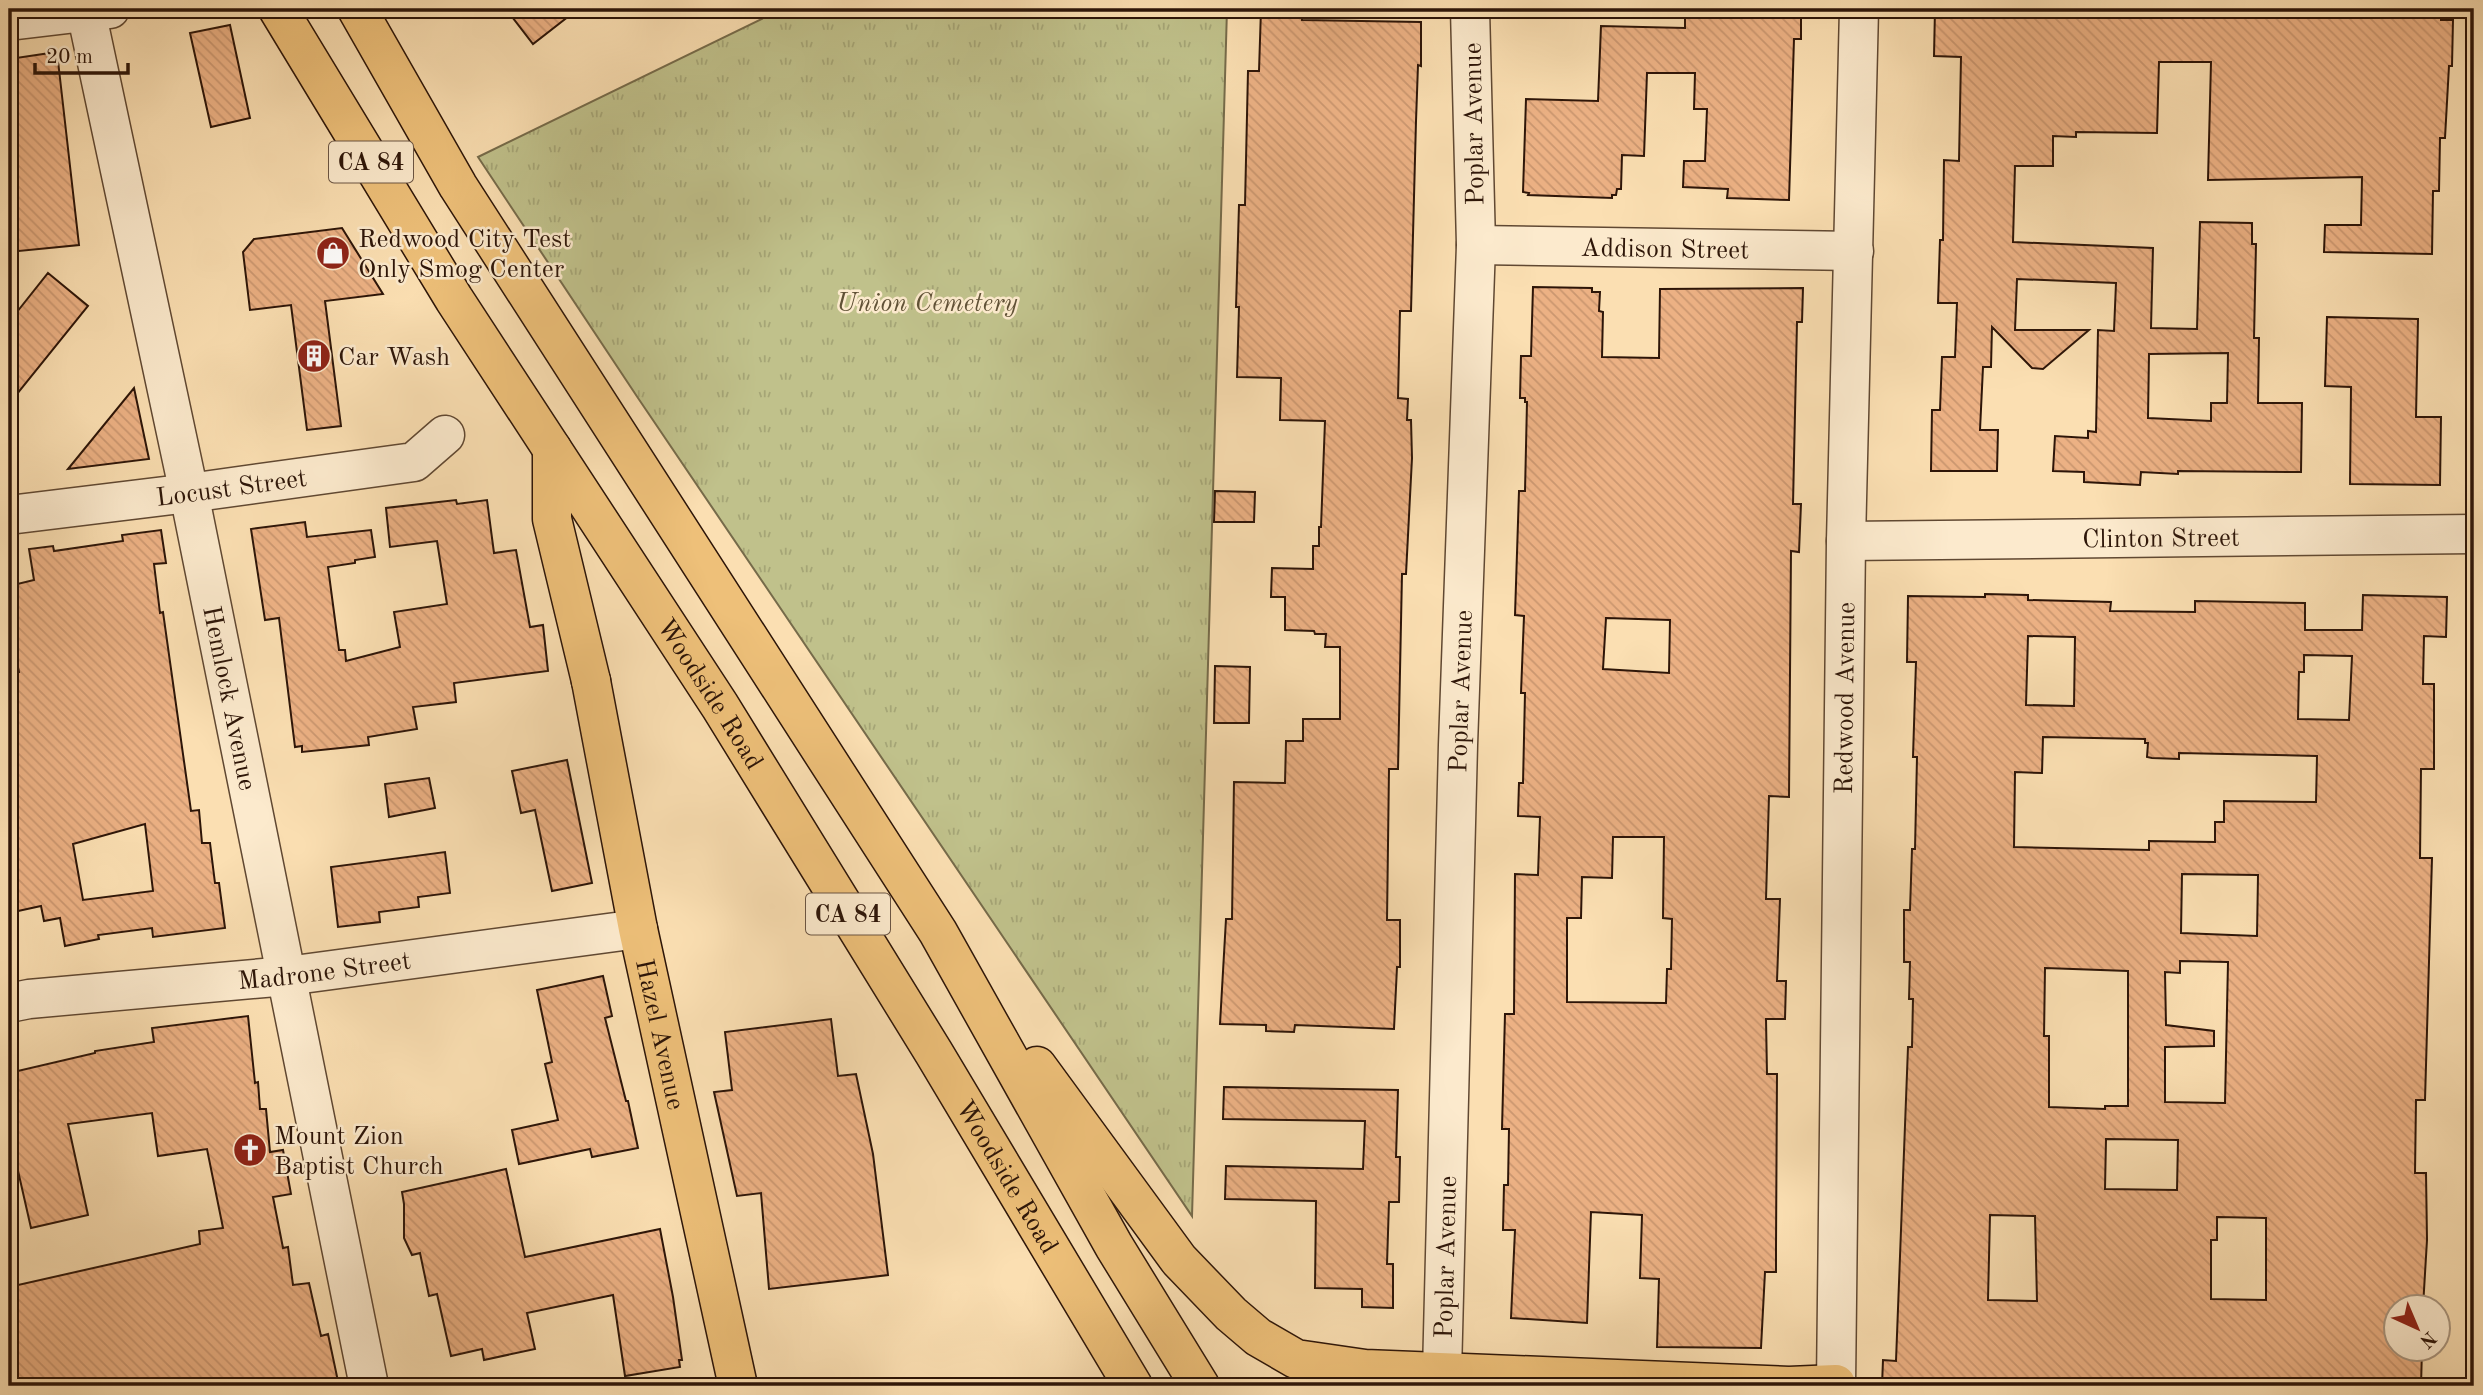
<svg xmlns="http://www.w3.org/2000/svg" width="2483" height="1395" viewBox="0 0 2483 1395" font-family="'Old Standard TT',serif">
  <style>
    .park { fill: url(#park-tufts); stroke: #766b4a; stroke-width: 2 }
    .building { fill: url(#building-back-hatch); stroke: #2d1508; stroke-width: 2; fill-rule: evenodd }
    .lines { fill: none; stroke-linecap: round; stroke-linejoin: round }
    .minor-casing { stroke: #604832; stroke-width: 41 }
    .major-casing { stroke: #2d1508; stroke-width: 41 }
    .highway-casing { stroke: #2d1508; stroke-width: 41 }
    .minor { stroke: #fceacd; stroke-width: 38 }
    .major { stroke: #eec079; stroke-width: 38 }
    .highway { stroke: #eec079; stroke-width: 38 }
    .labels { text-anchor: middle; stroke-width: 5; stroke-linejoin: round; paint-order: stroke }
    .shield { fill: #fceacd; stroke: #6b5543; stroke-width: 2 }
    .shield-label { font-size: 24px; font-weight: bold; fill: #2d1508 }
    .street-label { font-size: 26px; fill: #2d1508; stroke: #fceacd }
    .poi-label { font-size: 26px; fill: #2d1508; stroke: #fceacd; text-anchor: start }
    .park-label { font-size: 26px; font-style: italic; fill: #605136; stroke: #fceacd }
  </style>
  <defs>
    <pattern id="park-tufts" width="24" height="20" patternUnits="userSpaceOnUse" patternTransform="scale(1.75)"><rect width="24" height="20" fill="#c0c18b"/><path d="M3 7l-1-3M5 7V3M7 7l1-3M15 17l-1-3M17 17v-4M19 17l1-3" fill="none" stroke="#a5a576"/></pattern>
    <pattern id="building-back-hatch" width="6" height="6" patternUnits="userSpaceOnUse" patternTransform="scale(1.75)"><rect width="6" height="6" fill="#ecb184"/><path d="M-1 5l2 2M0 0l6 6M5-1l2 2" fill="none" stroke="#cb9770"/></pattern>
  </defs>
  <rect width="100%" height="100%" fill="#fbdfb2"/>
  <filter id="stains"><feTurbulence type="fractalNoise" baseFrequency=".00286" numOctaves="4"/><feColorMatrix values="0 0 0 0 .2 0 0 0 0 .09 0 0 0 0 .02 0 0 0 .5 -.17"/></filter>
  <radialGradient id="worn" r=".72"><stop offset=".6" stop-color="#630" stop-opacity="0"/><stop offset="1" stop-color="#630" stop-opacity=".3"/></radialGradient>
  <path class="park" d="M 782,9 L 1227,9 L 1192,1216 L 638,398 L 478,157 Z"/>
  <path class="building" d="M 506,9 L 578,9 L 533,44 Z
    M 1261,9 L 1302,9 L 1302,20 L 1421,22 L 1421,66 L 1418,65 L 1416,121 L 1411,311 L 1400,311 L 1398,398 L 1408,399 L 1407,420 L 1411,420 L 1412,458 L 1406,574 L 1402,574 L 1398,769 L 1389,769 L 1387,920 L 1400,920 L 1400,967 L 1397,967 L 1394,1029 L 1295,1025 L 1294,1032 L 1266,1031 L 1266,1025 L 1220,1024 L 1226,919 L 1232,919 L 1234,782 L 1285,783 L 1286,741 L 1303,741 L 1303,719 L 1340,719 L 1340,647 L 1325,647 L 1326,634 L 1315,634 L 1314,631 L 1285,630 L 1285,597 L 1271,597 L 1272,568 L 1313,569 L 1313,546 L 1319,546 L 1319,527 L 1321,527 L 1325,421 L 1280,420 L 1281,378 L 1237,377 L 1239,307 L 1236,307 L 1239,205 L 1245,205 L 1248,71 L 1259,71 Z
    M 1685,9 L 1801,9 L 1801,39 L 1794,39 L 1789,200 L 1727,198 L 1728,189 L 1683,187 L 1684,161 L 1705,161 L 1707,109 L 1694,109 L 1695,73 L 1647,73 L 1644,156 L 1622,155 L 1621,189 L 1617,189 L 1616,195 L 1612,195 L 1612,198 L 1528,195 L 1529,193 L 1523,192 L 1526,99 L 1598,101 L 1601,26 L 1685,28 Z
    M 1935,9 L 2200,9 L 2200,14 L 2441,17 L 2441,20 L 2453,20 L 2452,66 L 2449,66 L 2445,138 L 2440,138 L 2439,191 L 2433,191 L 2432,254 L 2324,252 L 2325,225 L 2361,225 L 2362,177 L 2208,180 L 2211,62 L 2159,62 L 2157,133 L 2076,132 L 2076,137 L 2053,136 L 2053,166 L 2015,166 L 2013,242 L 2153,248 L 2151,328 L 2197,329 L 2200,222 L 2252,223 L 2252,244 L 2256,244 L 2254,338 L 2259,338 L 2258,403 L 2302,403 L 2301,472 L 2178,471 L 2178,474 L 2141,472 L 2140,485 L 2084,482 L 2084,472 L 2053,471 L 2055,436 L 2088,438 L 2088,431 L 2096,432 L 2098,330 L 2114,331 L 2116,283 L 2017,279 L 2015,330 L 2089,330 L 2043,369 L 2032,368 L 1992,327 L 1991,367 L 1983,367 L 1980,430 L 1998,430 L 1997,471 L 1931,471 L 1932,410 L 1940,410 L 1942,357 L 1955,357 L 1957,303 L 1938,303 L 1940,240 L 1943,240 L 1944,160 L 1959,161 L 1961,57 L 1934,56 ZM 2228,353 L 2227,403 L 2211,403 L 2211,421 L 2148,418 L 2149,354 Z
    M 230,25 L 250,118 L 211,127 L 190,33 Z
    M 57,52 L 79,245 L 9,252 L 9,59 Z
    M 342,228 L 383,294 L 325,301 L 341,426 L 307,430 L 291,305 L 250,310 L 243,252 L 254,239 Z
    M 48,273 L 88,306 L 9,404 L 9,322 Z
    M 1533,287 L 1592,288 L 1592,292 L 1600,292 L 1599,311 L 1603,312 L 1602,357 L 1659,358 L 1660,289 L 1803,288 L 1802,322 L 1797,322 L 1793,504 L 1801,504 L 1799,552 L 1791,551 L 1789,797 L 1769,796 L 1766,899 L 1780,899 L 1777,981 L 1786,981 L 1785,1019 L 1766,1019 L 1767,1074 L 1777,1074 L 1776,1248 L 1776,1272 L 1765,1272 L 1761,1348 L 1657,1347 L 1659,1279 L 1640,1278 L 1642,1215 L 1591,1212 L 1587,1323 L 1511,1318 L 1515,1230 L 1503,1230 L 1504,1185 L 1508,1185 L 1509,1129 L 1502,1129 L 1505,1014 L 1514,1014 L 1515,874 L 1538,875 L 1540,817 L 1518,816 L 1519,783 L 1523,783 L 1525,693 L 1521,693 L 1524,616 L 1515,615 L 1519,491 L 1525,491 L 1527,402 L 1525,402 L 1525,398 L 1520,398 L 1521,356 L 1531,356 ZM 1606,618 L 1670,620 L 1669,673 L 1603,669 ZM 1613,837 L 1664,837 L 1663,918 L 1672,919 L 1671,969 L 1667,969 L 1666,1003 L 1567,1002 L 1567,918 L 1581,918 L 1582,877 L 1612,878 Z
    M 2327,317 L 2418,319 L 2416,417 L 2441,417 L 2440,485 L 2350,484 L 2351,387 L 2325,386 Z
    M 134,388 L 149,459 L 68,469 Z
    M 1215,491 L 1255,492 L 1254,522 L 1214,522 Z
    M 456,500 L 457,504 L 487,500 L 494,553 L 516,550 L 530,627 L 543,625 L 548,671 L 454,683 L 456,702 L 413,707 L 417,729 L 368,737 L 369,745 L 302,752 L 302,746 L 295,747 L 279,618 L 265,620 L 251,529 L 305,522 L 307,537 L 371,530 L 375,557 L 355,560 L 355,563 L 328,567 L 339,650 L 345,650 L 346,661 L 400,647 L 394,612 L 447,604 L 437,541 L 390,547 L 386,508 Z
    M 161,530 L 166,563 L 154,564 L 160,613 L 163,612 L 191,811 L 199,810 L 202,843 L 210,843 L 215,883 L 219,883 L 225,928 L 153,937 L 152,928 L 98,935 L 99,939 L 65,946 L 60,918 L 44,921 L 41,906 L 9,913 L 9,675 L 19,672 L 9,623 L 9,586 L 34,580 L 29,549 L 53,546 L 54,551 L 123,541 L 122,535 ZM 145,824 L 153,891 L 83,900 L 73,844 Z
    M 1985,594 L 2028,595 L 2028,600 L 2111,602 L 2110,611 L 2195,612 L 2195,601 L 2305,603 L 2305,630 L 2362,630 L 2363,595 L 2447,597 L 2446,637 L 2424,636 L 2423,684 L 2434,684 L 2434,769 L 2421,769 L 2420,858 L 2432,858 L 2425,1100 L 2416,1100 L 2415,1173 L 2426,1173 L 2427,1240 L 2423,1307 L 2396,1307 L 2396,1349 L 2422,1349 L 2421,1386 L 1882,1386 L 1883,1360 L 1896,1361 L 1908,1047 L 1912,1047 L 1913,999 L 1909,999 L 1910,962 L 1904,962 L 1904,910 L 1910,910 L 1912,849 L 1915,849 L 1917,757 L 1913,757 L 1916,662 L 1907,662 L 1908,596 L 1985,597 ZM 2028,636 L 2075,637 L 2074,706 L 2026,705 ZM 2304,655 L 2352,656 L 2349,720 L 2298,719 L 2299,672 L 2304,672 ZM 2043,737 L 2145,739 L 2145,743 L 2148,743 L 2147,757 L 2152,758 L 2179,759 L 2179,753 L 2317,756 L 2316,802 L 2224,801 L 2224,822 L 2215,822 L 2215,842 L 2149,841 L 2149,850 L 2014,847 L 2015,772 L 2042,773 ZM 2182,874 L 2258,875 L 2257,936 L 2181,933 ZM 2180,961 L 2228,962 L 2225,1103 L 2165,1102 L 2165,1047 L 2214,1046 L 2214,1031 L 2166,1025 L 2165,972 L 2180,973 ZM 2045,968 L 2128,971 L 2128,1106 L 2105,1106 L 2105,1109 L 2049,1107 L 2049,1036 L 2044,1036 ZM 2106,1139 L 2178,1140 L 2177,1190 L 2105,1189 ZM 1990,1215 L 2035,1216 L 2037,1301 L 1988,1300 ZM 2217,1217 L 2266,1218 L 2266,1300 L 2211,1299 L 2211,1240 L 2217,1240 Z
    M 1215,666 L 1250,667 L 1249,723 L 1214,723 Z
    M 567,760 L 592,883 L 552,891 L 535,810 L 521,813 L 512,771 Z
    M 429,778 L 435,808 L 389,817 L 385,784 Z
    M 445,852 L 450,893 L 418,897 L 419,907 L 379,912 L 380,922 L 338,927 L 331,867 Z
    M 603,976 L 612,1016 L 605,1018 L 626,1101 L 628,1101 L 638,1148 L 592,1157 L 590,1149 L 519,1164 L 512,1130 L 558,1120 L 545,1064 L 552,1062 L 537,990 Z
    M 248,1016 L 255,1083 L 258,1082 L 260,1109 L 266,1109 L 270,1152 L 283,1150 L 291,1194 L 273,1197 L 283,1248 L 288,1247 L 293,1285 L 309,1283 L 321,1336 L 328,1334 L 339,1386 L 9,1386 L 9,1287 L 200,1244 L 199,1231 L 223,1228 L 207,1149 L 158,1156 L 152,1113 L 68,1124 L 88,1215 L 31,1228 L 16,1162 L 9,1164 L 9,1073 L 95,1053 L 95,1051 L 154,1042 L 152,1028 Z
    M 831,1019 L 838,1076 L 856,1074 L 873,1154 L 888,1275 L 769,1289 L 761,1193 L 737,1196 L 714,1092 L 732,1090 L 725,1032 Z
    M 1224,1087 L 1398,1090 L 1396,1157 L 1400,1157 L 1399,1202 L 1389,1202 L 1387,1264 L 1393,1264 L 1393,1308 L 1362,1307 L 1362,1289 L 1315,1288 L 1316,1201 L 1225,1199 L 1226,1166 L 1363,1169 L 1365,1121 L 1223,1119 Z
    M 506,1169 L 525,1257 L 660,1229 L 673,1297 L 682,1360 L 679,1360 L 680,1367 L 625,1376 L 613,1295 L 527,1313 L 535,1349 L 484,1360 L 482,1349 L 451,1356 L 437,1294 L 429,1296 L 420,1253 L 412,1255 L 404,1238 L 404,1204 L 402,1192 Z"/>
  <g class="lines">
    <g class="minor-casing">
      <g id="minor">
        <path id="s1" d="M 86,11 L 189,493 L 369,1386"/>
        <path d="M 9,21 L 110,9"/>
        <path id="s2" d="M 1476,245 L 1854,251"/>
        <path id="s3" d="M 9,515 L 189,493 L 414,462 L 445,435"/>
        <path id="s4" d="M 1846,541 L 2474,534"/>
        <path id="s5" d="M 9,1003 L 29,999 L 287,976 L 638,929"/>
        <path id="s6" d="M 1442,1373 L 1458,745 L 1476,245 L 1470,9"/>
        <path id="s7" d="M 1836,1384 L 1846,541 L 1859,9"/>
      </g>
    </g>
    <g class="major-casing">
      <g id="major">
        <path id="s8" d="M 591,681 L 638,929 L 738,1386"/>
      </g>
    </g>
    <g class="highway-casing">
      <g id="highway">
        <path id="s9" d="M 278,9 L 454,299 L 720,706 L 934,1053 L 1133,1386"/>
        <path d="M 357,9 L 458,186 L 938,932 L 1114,1246 L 1200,1386"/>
        <path d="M 552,449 L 552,519 L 591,681"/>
        <path d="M 1037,1066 L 1179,1260 L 1231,1314 L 1258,1337 L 1296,1359 L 1365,1369 L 1789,1386 L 1836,1384"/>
      </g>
    </g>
    <use href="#minor" class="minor"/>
    <use href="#major" class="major"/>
    <use href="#highway" class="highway"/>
  </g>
  <defs>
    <g id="shop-disc" transform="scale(1.75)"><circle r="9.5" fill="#8f2418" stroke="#fceacd"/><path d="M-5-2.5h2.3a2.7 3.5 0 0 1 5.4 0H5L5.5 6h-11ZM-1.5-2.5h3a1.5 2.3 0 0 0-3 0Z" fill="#fff"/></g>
    <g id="building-disc" transform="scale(1.75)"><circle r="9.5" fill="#8f2418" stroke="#fceacd"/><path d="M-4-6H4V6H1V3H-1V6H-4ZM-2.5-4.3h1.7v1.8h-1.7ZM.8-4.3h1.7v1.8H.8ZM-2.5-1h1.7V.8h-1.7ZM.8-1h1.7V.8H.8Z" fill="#fff"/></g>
    <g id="church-disc" transform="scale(1.75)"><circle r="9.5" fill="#8f2418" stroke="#fceacd"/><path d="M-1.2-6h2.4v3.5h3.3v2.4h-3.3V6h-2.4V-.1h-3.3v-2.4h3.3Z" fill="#fff"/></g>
  </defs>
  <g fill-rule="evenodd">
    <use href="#shop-disc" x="333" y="253"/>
    <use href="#building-disc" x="314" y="356"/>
    <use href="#church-disc" x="250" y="1150"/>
  </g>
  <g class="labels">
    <g class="shield">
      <rect x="329" y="141.5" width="84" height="41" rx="5"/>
      <rect x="806" y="893.5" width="84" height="41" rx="5"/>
    </g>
    <g class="shield-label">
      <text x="371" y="170">CA 84</text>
      <text x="848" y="922">CA 84</text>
    </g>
    <g class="street-label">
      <text transform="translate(1473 124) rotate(-91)" y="9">Poplar Avenue</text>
      <text dy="9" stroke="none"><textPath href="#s2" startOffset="189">Addison Street</textPath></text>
      <text dy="9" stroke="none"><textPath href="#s3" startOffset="224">Locust Street</textPath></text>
      <text dy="9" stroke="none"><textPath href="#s4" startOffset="315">Clinton Street</textPath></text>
      <text dy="9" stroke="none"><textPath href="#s6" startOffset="682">Poplar Avenue</textPath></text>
      <text dy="9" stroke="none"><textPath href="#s9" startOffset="810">Woodside Road</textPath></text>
      <text dy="9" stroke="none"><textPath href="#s7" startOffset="686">Redwood Avenue</textPath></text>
      <text dy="9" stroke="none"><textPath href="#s1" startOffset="702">Hemlock Avenue</textPath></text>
      <text dy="9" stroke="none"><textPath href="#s5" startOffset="317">Madrone Street</textPath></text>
      <text dy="9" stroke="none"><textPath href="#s8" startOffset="360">Hazel Avenue</textPath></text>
      <text dy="9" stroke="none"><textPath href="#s9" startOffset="1377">Woodside Road</textPath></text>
      <text dy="9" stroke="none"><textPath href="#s6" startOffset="116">Poplar Avenue</textPath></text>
    </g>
    <g class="poi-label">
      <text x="358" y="247">Redwood City Test<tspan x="358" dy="30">Only Smog Center</tspan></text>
      <text x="338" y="365">Car Wash</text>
      <text x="274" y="1144">Mount Zion<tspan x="274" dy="30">Baptist Church</tspan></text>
    </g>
    <g class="park-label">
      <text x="927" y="311">Union Cemetery</text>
    </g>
  </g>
  <rect width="2483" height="1395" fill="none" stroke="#fbdfb2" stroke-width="35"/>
  <rect x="10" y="10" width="2462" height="1374" fill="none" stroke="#2d1508" stroke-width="3.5"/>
  <rect x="18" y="18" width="2448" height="1360" fill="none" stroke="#2d1508" stroke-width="2"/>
  <g transform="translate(2417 1328) rotate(136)"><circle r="33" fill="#fceacd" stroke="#a9957e" stroke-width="2"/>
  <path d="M0-5L12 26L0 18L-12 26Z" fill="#8f2418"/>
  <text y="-10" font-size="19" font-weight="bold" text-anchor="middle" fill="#2d1508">N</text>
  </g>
  <path d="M35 63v10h93v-10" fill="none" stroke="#2d1508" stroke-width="3.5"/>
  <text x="46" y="63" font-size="21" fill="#2d1508" stroke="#fceacd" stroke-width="5" paint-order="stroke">20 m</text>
  <rect width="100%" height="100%" filter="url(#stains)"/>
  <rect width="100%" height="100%" fill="url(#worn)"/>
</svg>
